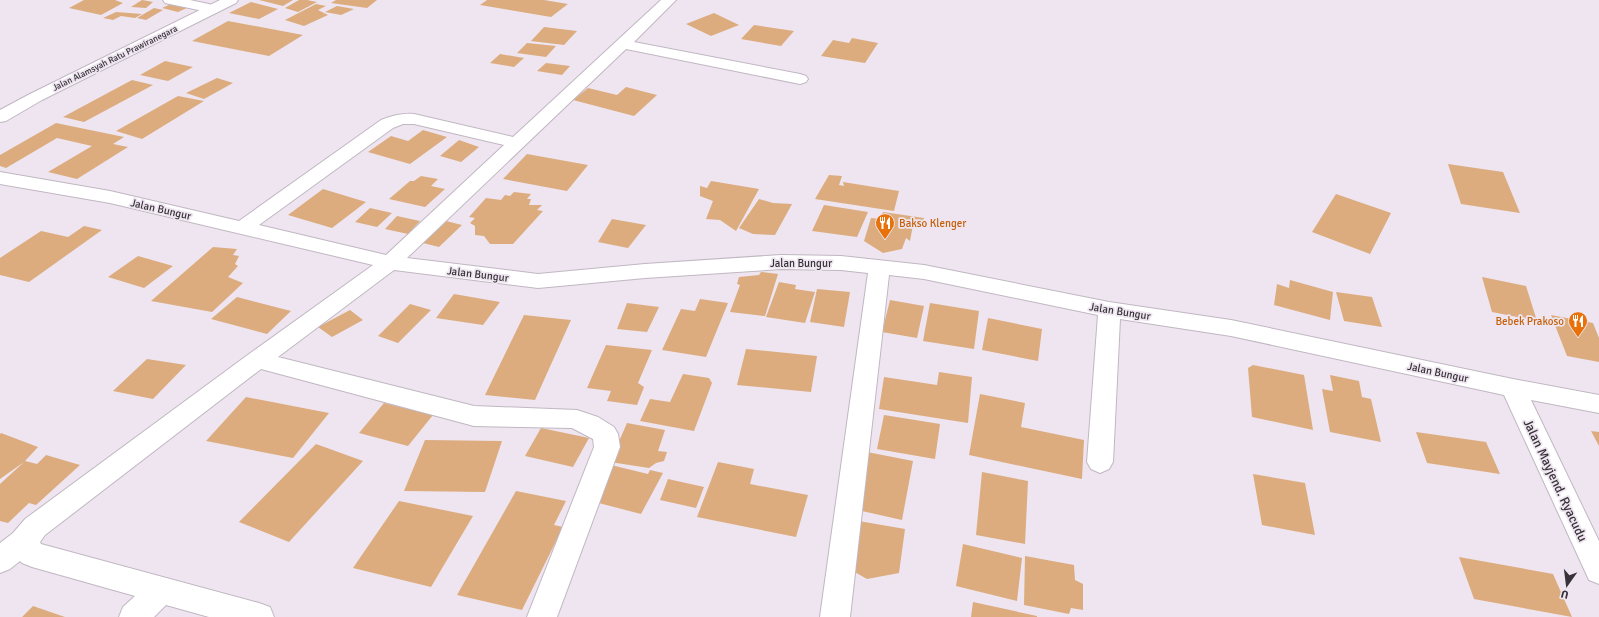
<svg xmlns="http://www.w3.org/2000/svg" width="1599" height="617" viewBox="0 0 1599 617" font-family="Signika,sans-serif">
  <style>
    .building { fill: #dcac7e }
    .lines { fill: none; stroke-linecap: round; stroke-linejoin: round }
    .minor-casing { stroke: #c0b7c2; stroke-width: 2 }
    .major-casing { stroke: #c0b7c2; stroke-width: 2 }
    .minor { fill: #fff; fill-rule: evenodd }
    .major { fill: #fff; fill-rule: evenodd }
    .labels { text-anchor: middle; stroke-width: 3.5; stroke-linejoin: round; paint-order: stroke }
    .far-street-label { font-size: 9px; fill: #373338; stroke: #eee5f0 }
    .street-label { font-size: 11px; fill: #373338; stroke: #eee5f0 }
    .food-label { font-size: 11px; fill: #c56008; stroke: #eee5f0; text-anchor: start }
    .near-street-label { font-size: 13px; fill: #373338; stroke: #eee5f0 }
  </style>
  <rect width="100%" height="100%" fill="#eee5f0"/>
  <path class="building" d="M 84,0 L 115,0 L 123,3 L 101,15 L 69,8 Z
    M 142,0 L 153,2 L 146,8 L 131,7 Z
    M 259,0 L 293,0 L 283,6 Z
    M 299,0 L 307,0 L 317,2 L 298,12 L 285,8 Z
    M 336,0 L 377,0 L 367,8 L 331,3 Z
    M 487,0 L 544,0 L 568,4 L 551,17 L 480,5 Z
    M 251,2 L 278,9 L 259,19 L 229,13 Z
    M 171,4 L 189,7 L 178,12 L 162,8 Z
    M 316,4 L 326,6 L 318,10 L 328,15 L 304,26 L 285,20 Z
    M 337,6 L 354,9 L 341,15 L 325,12 Z
    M 154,8 L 163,10 L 146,20 L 137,18 Z
    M 116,12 L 142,14 L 135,18 L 121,16 L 113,20 L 103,18 Z
    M 714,13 L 739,25 L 711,36 L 686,24 Z
    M 228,21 L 303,35 L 269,56 L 192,41 Z
    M 754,25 L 794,31 L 781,46 L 741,39 Z
    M 544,27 L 577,31 L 564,45 L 531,41 Z
    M 852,38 L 878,43 L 865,63 L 821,56 L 833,40 L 849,43 Z
    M 527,43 L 556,46 L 546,57 L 517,53 Z
    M 500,54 L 524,58 L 514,67 L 490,63 Z
    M 165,61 L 193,67 L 168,81 L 140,75 Z
    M 546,63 L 570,66 L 562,75 L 537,71 Z
    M 217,78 L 233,83 L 204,99 L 186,93 Z
    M 132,80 L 153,85 L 84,122 L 63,117 Z
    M 626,87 L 657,95 L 634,116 L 573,100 L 588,88 L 617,95 Z
    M 178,96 L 204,101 L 142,139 L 116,131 Z
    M 56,123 L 124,137 L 113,144 L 128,147 L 77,179 L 48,172 L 92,146 L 57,138 L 6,168 L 0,166 L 0,155 Z
    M 423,130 L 447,137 L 410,164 L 368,152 L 391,136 L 408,141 Z
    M 459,140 L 479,147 L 461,162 L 440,156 Z
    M 527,154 L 588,165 L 567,191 L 503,179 Z
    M 1448,164 L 1503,172 L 1520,213 L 1461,204 Z
    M 829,175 L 842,176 L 839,185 L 844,186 L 843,182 L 899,191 L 894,211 L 815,199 Z
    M 421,176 L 438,179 L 431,186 L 445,189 L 425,207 L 389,199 L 410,181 L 414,181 Z
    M 711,181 L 759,189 L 736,231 L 720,220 L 706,219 L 713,201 L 700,196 L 700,186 L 707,188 Z
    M 323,189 L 366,202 L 332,228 L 288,215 Z
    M 514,192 L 531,194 L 527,199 L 531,199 L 529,205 L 542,205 L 537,210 L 543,211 L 513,244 L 490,244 L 484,236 L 475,235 L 475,226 L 470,223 L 475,218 L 469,217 L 486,198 L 501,200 L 505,195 L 510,196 Z
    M 1336,194 L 1391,213 L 1370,254 L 1312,232 Z
    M 759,199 L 773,203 L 792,204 L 775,235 L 753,234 L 739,228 Z
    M 824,205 L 868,212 L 857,237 L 812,231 Z
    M 370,208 L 392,213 L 377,227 L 355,222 Z
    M 883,212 L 924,218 L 921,228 L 913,225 L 910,241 L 906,238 L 902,249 L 883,253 L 864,241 L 871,218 L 880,219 Z
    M 397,216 L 420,221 L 408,234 L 385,229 Z
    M 612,219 L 646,225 L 628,248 L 598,242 Z
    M 446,221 L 462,225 L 439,247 L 423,243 Z
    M 84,226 L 102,230 L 29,282 L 0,275 L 0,258 L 41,231 L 68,237 Z
    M 213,247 L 237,249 L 233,255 L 239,256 L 235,264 L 238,266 L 228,277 L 243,283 L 212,312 L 151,301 Z
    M 138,256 L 173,266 L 144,288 L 108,277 Z
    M 761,272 L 778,274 L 765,316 L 730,312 L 740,285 L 737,284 L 739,277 L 759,275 Z
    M 1482,277 L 1526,286 L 1537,321 L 1492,312 Z
    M 1290,280 L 1333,292 L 1330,320 L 1274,305 L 1277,284 L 1289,288 Z
    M 779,282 L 796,285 L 795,289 L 815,292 L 805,323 L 766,317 Z
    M 817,289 L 850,292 L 844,327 L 810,322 Z
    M 1336,292 L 1372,297 L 1382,327 L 1344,321 Z
    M 454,294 L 500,302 L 483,325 L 436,318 Z
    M 237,297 L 291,311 L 267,334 L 211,319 Z
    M 700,299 L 728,303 L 706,357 L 662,350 L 681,309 L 695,311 Z
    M 890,300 L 924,306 L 917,338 L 882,332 Z
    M 627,303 L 659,307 L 647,332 L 617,329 Z
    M 930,303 L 979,311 L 974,349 L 923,341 Z
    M 410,304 L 431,310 L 398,343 L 378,336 Z
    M 350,310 L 363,320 L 332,337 L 318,327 Z
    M 524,315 L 571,320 L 535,400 L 485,395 Z
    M 1551,315 L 1593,323 L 1599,338 L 1599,362 L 1567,356 Z
    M 988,318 L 1042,329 L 1038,361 L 982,350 Z
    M 606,345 L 652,350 L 638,383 L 644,387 L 637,405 L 607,401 L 611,391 L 587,388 Z
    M 746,349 L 817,356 L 811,392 L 737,385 Z
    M 147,359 L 186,365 L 153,399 L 113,391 Z
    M 1253,365 L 1304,375 L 1313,430 L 1252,417 L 1248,368 Z
    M 939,372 L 972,377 L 968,423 L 879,409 L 884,377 L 937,385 Z
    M 683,374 L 709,378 L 712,383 L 694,431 L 640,421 L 650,399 L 670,402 Z
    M 1330,375 L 1359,381 L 1362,397 L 1371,399 L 1381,442 L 1330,432 L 1322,389 L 1333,391 Z
    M 980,394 L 1025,403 L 1021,427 L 1084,440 L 1082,479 L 969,455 Z
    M 246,397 L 329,413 L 293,458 L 206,441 Z
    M 384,403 L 433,415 L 408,446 L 359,433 Z
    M 884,415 L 940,424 L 935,459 L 877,449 Z
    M 627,423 L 665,430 L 658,451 L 667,452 L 664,461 L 656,463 L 649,468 L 610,462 Z
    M 541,428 L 589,438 L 573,467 L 525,456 Z
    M 1591,431 L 1599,432 L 1599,446 Z
    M 1416,432 L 1486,442 L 1500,474 L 1427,463 Z
    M 1,433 L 38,447 L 25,461 L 37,464 L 46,455 L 80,465 L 36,505 L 29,503 L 8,523 L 0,521 L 0,484 L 24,462 L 0,479 L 0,434 Z
    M 425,440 L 502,441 L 485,492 L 404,491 Z
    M 316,444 L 363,461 L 289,542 L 239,522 Z
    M 862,451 L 913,461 L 902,520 L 853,509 Z
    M 718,462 L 754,469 L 750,484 L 808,495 L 796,537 L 697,517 Z
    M 611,465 L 648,474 L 650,470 L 663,473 L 641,514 L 591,501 Z
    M 982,472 L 1028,481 L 1025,544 L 976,535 Z
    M 1253,474 L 1305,483 L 1315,535 L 1262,525 Z
    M 668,479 L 704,487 L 696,508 L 660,500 Z
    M 516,491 L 566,501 L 554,525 L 563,527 L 522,610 L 457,595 Z
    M 399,501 L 473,516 L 431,587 L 353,568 Z
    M 853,520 L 905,529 L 899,573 L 867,579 L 844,566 Z
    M 963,544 L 1022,558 L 1017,601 L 956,586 Z
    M 1025,556 L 1074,565 L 1075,580 L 1083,584 L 1083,610 L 1071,608 L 1069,614 L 1024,605 Z
    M 1459,557 L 1553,574 L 1572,617 L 1474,599 Z
    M 973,602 L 1037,616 L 1037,617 L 971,617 Z
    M 33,606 L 65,617 L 22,617 Z"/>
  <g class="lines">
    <g class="minor-casing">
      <path id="minor" d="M 163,0 L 190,0 L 218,6 L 220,9 L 218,12 L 213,13 L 165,3 Z
        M 661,0 L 676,0 L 634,42 L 800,74 L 806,76 L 808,79 L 806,82 L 800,84 L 626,49 L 407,258 L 538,274 L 645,264 L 781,255 L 841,256 L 924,265 L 1109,302 L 1231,320 L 1513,379 L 1599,395 L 1599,413 L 1531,400 L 1599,541 L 1599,584 L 1589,580 L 1504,395 L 1231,336 L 1120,319 L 1113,462 L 1109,469 L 1100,473 L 1091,469 L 1087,462 L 1098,315 L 924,279 L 889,275 L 850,617 L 820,617 L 868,273 L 841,270 L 781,269 L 645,278 L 538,288 L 394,270 L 278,357 L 474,406 L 577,410 L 598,417 L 614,427 L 618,434 L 620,447 L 557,617 L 527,617 L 594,447 L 593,439 L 572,428 L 474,426 L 261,369 L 45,535 L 40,542 L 41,544 L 259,603 L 270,607 L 274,617 L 209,617 L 166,605 L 154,617 L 119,617 L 123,607 L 135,596 L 32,567 L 22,563 L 20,561 L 10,569 L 0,573 L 0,543 L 13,533 L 25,519 L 249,354 L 373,265 L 110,203 L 0,184 L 0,172 L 110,191 L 239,221 L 381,120 C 391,116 403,113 414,114 L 513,137 ZM 403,124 L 414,124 L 504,145 L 386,255 L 259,225 L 393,128 Z"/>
    </g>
    <g class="major-casing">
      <path id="major" d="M 220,0 L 238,0 L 236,3 L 42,100 L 6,121 L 0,122 L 0,110 L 30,94 Z"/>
    </g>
    <use href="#minor" class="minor"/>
    <use href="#major" class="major"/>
  </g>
  <defs>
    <g id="restaurant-pin" transform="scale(1)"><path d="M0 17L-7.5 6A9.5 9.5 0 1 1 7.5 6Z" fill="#e8710a" stroke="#eee5f0"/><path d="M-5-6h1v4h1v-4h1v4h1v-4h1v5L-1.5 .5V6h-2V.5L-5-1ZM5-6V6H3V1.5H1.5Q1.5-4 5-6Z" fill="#fff"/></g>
  </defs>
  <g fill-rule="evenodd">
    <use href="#restaurant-pin" x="885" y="223"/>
    <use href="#restaurant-pin" x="1578" y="321"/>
  </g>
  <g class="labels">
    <g class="far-street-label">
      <text transform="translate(115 58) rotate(-26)" y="3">Jalan Alamsyah Ratu Prawiranegara</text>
    </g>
    <g class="street-label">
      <text transform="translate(161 209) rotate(13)" y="4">Jalan Bungur</text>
      <text x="801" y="267">Jalan Bungur</text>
      <text transform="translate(478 274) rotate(7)" y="4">Jalan Bungur</text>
      <text transform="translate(1120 311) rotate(9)" y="4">Jalan Bungur</text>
      <text transform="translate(1438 372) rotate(12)" y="4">Jalan Bungur</text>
    </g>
    <g class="food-label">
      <text x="899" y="227">Bakso Klenger</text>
      <text x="1564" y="325" text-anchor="end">Bebek Prakoso</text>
    </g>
    <g class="near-street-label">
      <text transform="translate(1556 480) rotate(65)" y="5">Jalan Mayjend. Ryacudu</text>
    </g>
  </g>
  <g transform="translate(1567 585) rotate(194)" stroke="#eee5f0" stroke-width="3" paint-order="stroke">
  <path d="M0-3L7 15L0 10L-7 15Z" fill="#373338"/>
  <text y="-6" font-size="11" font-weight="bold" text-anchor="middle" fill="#373338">U</text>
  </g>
</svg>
